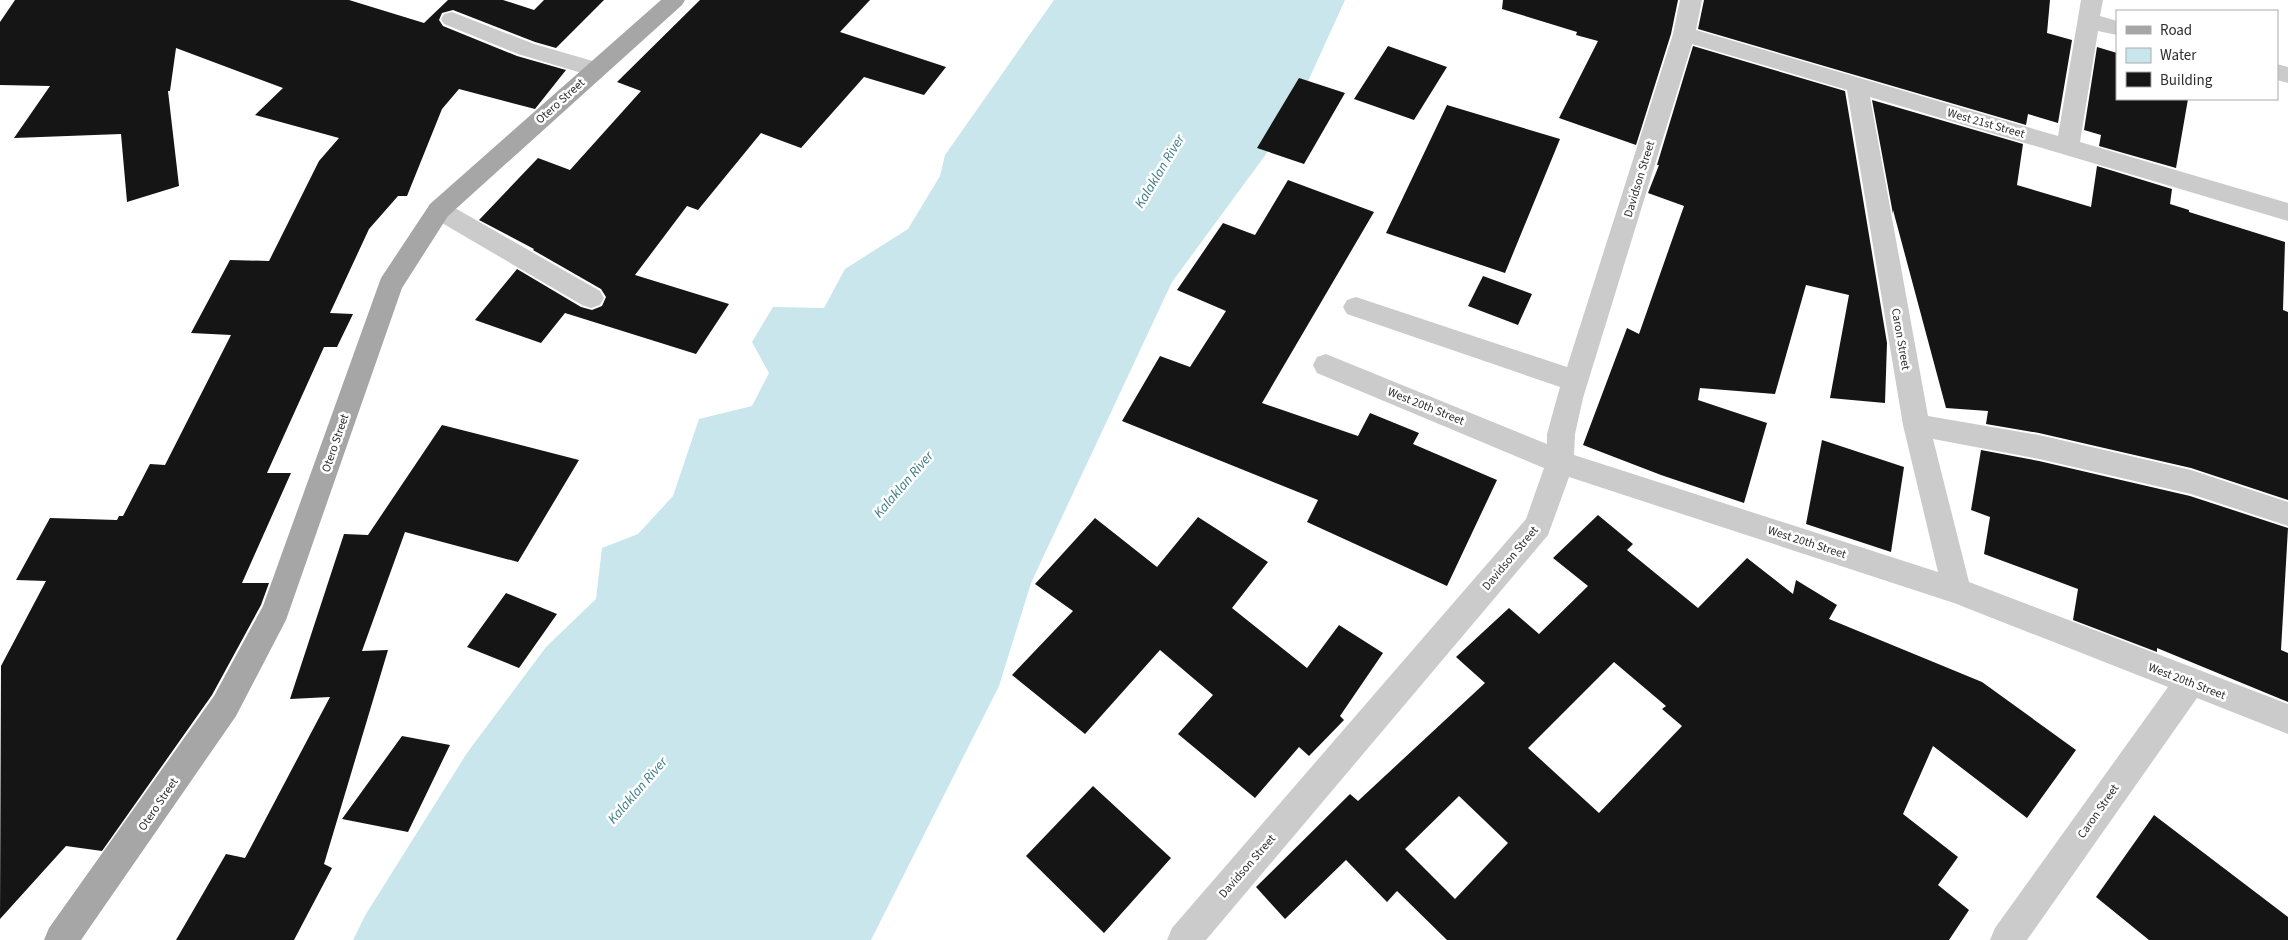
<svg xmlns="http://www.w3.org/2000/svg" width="2288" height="940" viewBox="0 0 2288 940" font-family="'Source Sans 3',sans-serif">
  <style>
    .water { fill: #c8e6eb }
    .building { fill: #151515; fill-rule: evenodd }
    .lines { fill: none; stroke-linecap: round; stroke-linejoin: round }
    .minor { fill: #cbcbcb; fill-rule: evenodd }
    .major { fill: #a6a6a6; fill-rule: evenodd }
    .labels { text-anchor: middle; stroke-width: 5; stroke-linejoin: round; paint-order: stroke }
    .street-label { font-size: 12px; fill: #2e2e2e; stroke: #fff }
    .water-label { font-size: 14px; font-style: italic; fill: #3c7d88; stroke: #fff }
  </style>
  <rect width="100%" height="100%" fill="#fff"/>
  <path class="water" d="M 1054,0 L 1345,0 L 1289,123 L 1172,282 L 1031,583 L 999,686 L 871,940 L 353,940 L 366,914 L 467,753 L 546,647 L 596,599 L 602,548 L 638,534 L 673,496 L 699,419 L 752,406 L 769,373 L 752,342 L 773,307 L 824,308 L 845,269 L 908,229 L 940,176 L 945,155 Z"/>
  <path class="building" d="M 15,0 L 349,0 L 424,23 L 448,0 L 503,0 L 534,10 L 544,0 L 604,0 L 556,48 L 535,42 L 453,10 L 442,13 L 439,20 L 443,26 L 517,56 L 566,70 L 535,109 L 459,89 L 442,109 L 407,196 L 398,196 L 369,229 L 330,313 L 353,314 L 337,347 L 324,347 L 267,473 L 291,473 L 242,583 L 269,583 L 261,605 L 212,695 L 102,851 L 66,846 L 0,919 L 1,666 L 46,581 L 16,580 L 50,518 L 117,520 L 119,516 L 123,516 L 150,464 L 165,465 L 231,335 L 191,333 L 230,260 L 269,261 L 319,161 L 339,138 L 255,115 L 283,88 L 176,48 L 170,91 L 168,91 L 179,186 L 127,202 L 121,134 L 14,138 L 50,86 L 0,85 L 0,22 Z
    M 700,0 L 870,0 L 840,32 L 946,67 L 924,95 L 864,77 L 801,148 L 761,133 L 698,210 L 687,206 L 635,275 L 729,304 L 696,354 L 565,313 L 541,343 L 475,320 L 517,269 L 581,307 L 592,310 L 602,306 L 606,297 L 601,289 L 533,250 L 534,249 L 479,220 L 538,158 L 570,170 L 641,91 L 617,82 Z
    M 1503,0 L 1678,0 L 1671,34 L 1636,145 L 1559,118 L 1598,41 L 1576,35 L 1577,32 L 1502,9 Z
    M 1704,0 L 2050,0 L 2047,33 L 2072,40 L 2058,123 L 2028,114 L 2026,125 L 1698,29 Z
    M 1388,46 L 1447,67 L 1414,120 L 1354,99 Z
    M 1693,46 L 1845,91 L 1887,343 L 1885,403 L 1830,398 L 1849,295 L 1806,285 L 1775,394 L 1700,388 L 1698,400 L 1767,423 L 1744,503 L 1661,475 L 1583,445 L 1627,328 L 1639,334 L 1684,206 L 1648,193 L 1659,165 L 1657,165 Z
    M 2097,47 L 2117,53 L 2117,99 L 2188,99 L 2176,168 L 2099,146 L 2101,135 L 2084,130 Z
    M 1299,78 L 1345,93 L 1304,164 L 1257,148 Z
    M 1872,100 L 2023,144 L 2017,185 L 2091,207 L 2097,166 L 2172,189 L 2170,204 L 2189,210 L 2189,212 L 2285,242 L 2283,310 L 2288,312 L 2288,500 L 2191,468 L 2039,433 L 1986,424 L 1988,411 L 1946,408 L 1893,210 L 1893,214 Z
    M 1447,105 L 1560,139 L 1505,273 L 1386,233 Z
    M 1288,180 L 1374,212 L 1262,403 L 1358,436 L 1370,413 L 1419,433 L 1413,444 L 1497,480 L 1447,586 L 1307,522 L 1318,500 L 1122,421 L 1160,356 L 1190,367 L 1226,311 L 1177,290 L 1223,223 L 1255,235 Z
    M 1483,276 L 1532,294 L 1518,325 L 1468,306 Z
    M 442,425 L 579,460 L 518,562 L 405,532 L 362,651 L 388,650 L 324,864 L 332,868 L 294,940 L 176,940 L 226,854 L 245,858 L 330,697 L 290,699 L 344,534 L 368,535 Z
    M 1822,440 L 1904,467 L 1891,552 L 1806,524 Z
    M 1981,450 L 2039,461 L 2190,496 L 2288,528 L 2281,650 L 2288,653 L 2288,702 L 2157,648 L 2157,652 L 2073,620 L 2078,589 L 1984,554 L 1990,517 L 1971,510 Z
    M 1598,515 L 1633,544 L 1627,550 L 1698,608 L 1747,558 L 1793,594 L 1796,580 L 1837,605 L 1829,619 L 1982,682 L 2076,750 L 2027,818 L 1933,746 L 1903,814 L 1958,857 L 1938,885 L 1969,910 L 1949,940 L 1447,940 L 1397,891 L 1387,902 L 1346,860 L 1285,919 L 1256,887 L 1350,794 L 1358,801 L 1485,683 L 1456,657 L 1509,608 L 1539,634 L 1588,586 L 1553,558 ZM 1614,662 L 1666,706 L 1662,709 L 1682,726 L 1599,813 L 1528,748 ZM 1459,796 L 1508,843 L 1455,899 L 1405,849 Z
    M 1198,517 L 1268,562 L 1232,608 L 1307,668 L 1339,625 L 1383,653 L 1340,716 L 1344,720 L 1309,756 L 1299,747 L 1255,798 L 1178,734 L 1213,695 L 1160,650 L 1085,734 L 1012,675 L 1073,611 L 1035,584 L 1095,518 L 1157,567 Z
    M 506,593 L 557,614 L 519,668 L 467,647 Z
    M 402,736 L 450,745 L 408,832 L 342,819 Z
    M 1093,786 L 1171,858 L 1104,933 L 1026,856 Z
    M 2154,815 L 2288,917 L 2288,940 L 2149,940 L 2096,897 Z"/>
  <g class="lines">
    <path class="minor" d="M 1680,0 L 1702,0 L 1696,30 L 2058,136 L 2081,0 L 2103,0 L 2100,16 L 2117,21 L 2117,35 L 2098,31 L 2080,142 L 2288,203 L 2288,221 L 1870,97 L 1928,416 L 2039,435 L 2191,470 L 2288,502 L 2288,526 L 2191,494 L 2039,459 L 1933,439 L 1969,582 L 2288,704 L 2288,734 L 2197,698 L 2027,940 L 1990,940 L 1995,928 L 2168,687 L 1954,603 L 1569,477 L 1548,535 L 1206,940 L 1167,940 L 1172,928 L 1526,519 L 1544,468 L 1317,373 L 1313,365 L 1317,357 L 1326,354 L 1547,444 L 1547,434 L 1560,387 L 1347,314 L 1343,307 L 1347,300 L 1356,297 L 1567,367 L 1673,34 ZM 1692,44 L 1847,90 L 1903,425 L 1938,572 L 1574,455 L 1575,434 L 1583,398 Z
      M 452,12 L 534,44 L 603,64 L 606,69 L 603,74 L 595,77 L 518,54 L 444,24 L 441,19 L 444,14 Z
      M 2277,64 L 2288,67 L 2288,83 L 2277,80 Z
      M 439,201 L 448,204 L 600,291 L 604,298 L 600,305 L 591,308 L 582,305 L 430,216 L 427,210 L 430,204 Z"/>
    <path class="major" d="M 661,0 L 685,0 L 682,5 L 448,216 L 402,288 L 286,620 L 236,716 L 81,940 L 44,940 L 49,928 L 214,696 L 263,606 L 381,278 L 430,204 Z"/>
  </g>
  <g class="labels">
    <g class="street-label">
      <text transform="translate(560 101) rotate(-42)" y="4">Otero Street</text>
      <text transform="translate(1986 123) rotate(16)" y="4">West 21st Street</text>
      <text transform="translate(1639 179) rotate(-73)" y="4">Davidson Street</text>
      <text transform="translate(1901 339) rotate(80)" y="4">Caron Street</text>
      <text transform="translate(1426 406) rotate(22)" y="4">West 20th Street</text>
      <text transform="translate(335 443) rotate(-71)" y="4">Otero Street</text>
      <text transform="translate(1807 542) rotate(18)" y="4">West 20th Street</text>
      <text transform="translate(1510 558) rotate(-50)" y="4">Davidson Street</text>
      <text transform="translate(2187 681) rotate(21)" y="4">West 20th Street</text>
      <text transform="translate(158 804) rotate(-56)" y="4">Otero Street</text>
      <text transform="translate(2098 811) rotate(-55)" y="4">Caron Street</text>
      <text transform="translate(1247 866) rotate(-49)" y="4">Davidson Street</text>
    </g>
    <g class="water-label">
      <text transform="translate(1159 171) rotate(-59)" y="5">Kalaklan River</text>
      <text transform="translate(903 484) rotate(-49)" y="5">Kalaklan River</text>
      <text transform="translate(637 790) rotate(-49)" y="5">Kalaklan River</text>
    </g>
  </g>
  <rect x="2116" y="10" width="162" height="90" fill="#ffffff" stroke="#ababab"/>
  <rect x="2126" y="26" width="25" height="8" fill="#a6a6a6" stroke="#ababab"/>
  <text x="2160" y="35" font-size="15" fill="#2e2e2e">Road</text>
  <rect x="2126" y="48" width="25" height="15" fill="#c8e6eb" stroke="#ababab"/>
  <text x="2160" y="60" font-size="15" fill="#2e2e2e">Water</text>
  <rect x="2126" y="72" width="25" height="15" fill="#151515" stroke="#ababab"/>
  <text x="2160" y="85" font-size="15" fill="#2e2e2e">Building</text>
</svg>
